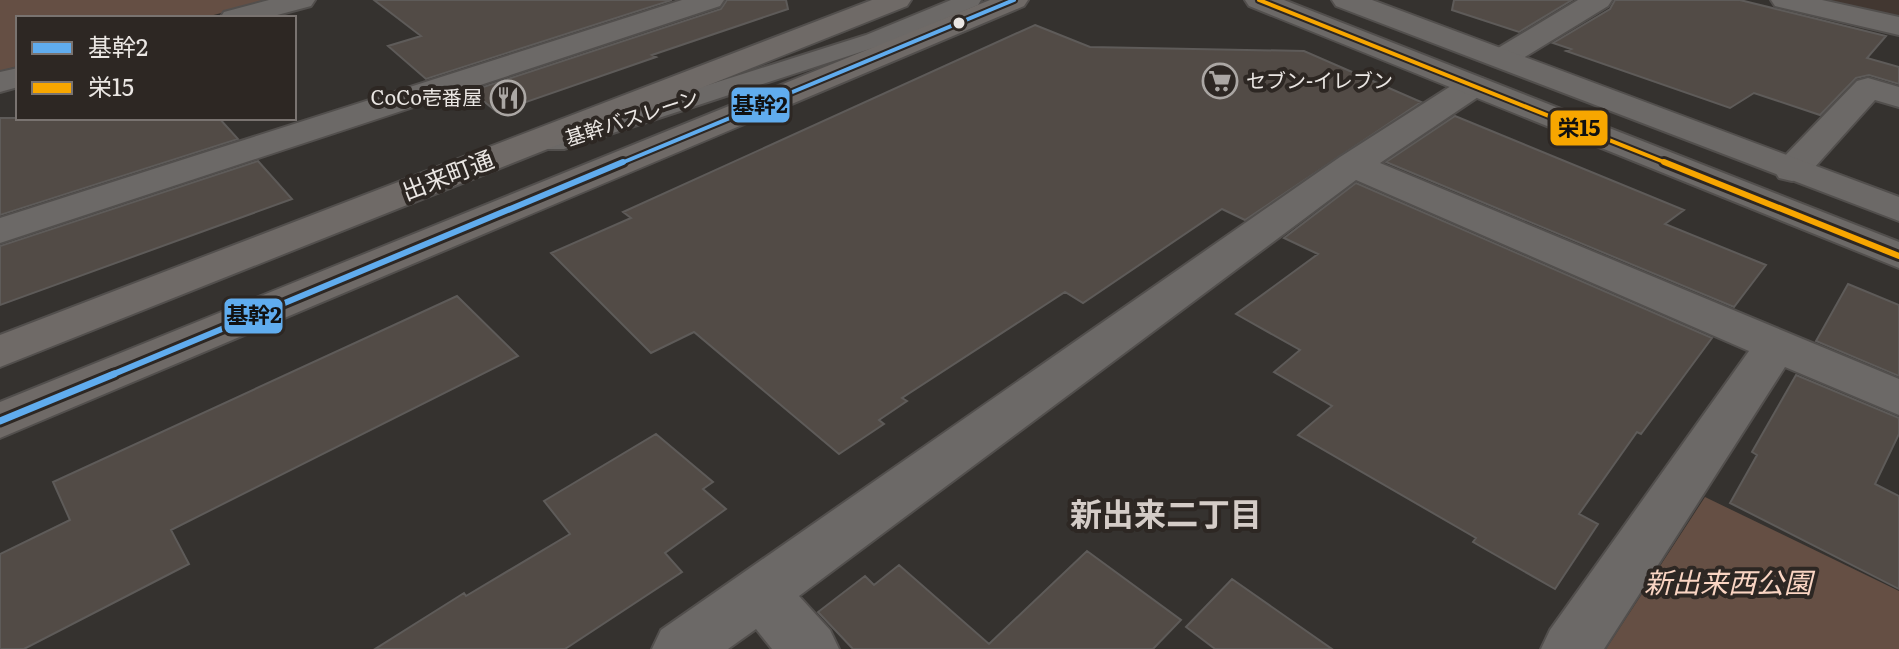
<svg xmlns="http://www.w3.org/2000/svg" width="1899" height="649" viewBox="0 0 1899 649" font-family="Literata,'Noto Sans JP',serif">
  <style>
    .built { fill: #423731 }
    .green { fill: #654f44 }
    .building { fill: #524b46; stroke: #5e5b59; stroke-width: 2 }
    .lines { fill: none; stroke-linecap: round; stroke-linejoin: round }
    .service-casing { stroke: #524f4d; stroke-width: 4 }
    .minor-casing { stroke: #524f4d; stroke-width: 4 }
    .tertiary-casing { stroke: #524f4d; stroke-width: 4 }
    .secondary-casing { stroke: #524f4d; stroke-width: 4 }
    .service { fill: #6c6967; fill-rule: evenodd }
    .minor { fill: #6c6967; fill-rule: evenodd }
    .tertiary { fill: #6c6967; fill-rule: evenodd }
    .secondary { fill: #6f6a67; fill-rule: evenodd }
    .bus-1-far2-casing { stroke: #2d2723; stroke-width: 8 }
    .bus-1-far1-casing { stroke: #2d2723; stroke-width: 12 }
    .bus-1-casing { stroke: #2d2723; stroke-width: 13 }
    .bus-2-far1-casing { stroke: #2d2723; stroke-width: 8 }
    .bus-2-casing { stroke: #2d2723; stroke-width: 12 }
    .bus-1-far2 { stroke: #60acee; stroke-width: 4 }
    .bus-1-far1 { stroke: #60acee; stroke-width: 6 }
    .bus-1 { stroke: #60acee; stroke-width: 7 }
    .bus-2-far1 { stroke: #f7a600; stroke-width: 4 }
    .bus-2 { stroke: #f7a600; stroke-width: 6 }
    .bus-dot { fill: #eae6e3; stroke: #2d2723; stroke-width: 3 }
    .labels { text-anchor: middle; stroke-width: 8; stroke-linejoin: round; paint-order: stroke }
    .far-poi-label { font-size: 20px; fill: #eae6e3; stroke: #2d2723; text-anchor: start }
    .far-street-label { font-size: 20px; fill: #eae6e3; stroke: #2d2723 }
    .street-label { font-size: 24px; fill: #eae6e3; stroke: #2d2723 }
    .near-park-label { font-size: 28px; font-style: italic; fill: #fad5c3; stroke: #2d2723 }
    .near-neighbourhood-label { font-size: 32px; font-weight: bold; fill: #d4ccc7; stroke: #2d2723 }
    .line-badge { stroke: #2d2723; stroke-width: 3 }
    .pale-badge-label { font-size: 22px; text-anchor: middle; font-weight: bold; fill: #111 }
  </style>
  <rect width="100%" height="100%" fill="#35322f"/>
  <path class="built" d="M 1822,0 L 1899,0 L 1899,17 Z"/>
  <path class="green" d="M 0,0 L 271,0 L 202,18 L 18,18 L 18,66 L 0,71 Z
    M 1705,497 L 1899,591 L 1899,649 L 1606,649 Z"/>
  <path class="building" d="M 374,0 L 672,0 L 426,79 L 388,46 L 421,36 Z
    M 727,0 L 786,0 L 788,9 L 652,55 L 656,57 L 497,112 L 471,91 L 721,9 Z
    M 1454,0 L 1572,0 L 1519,32 L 1452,10 Z
    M 1615,0 L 1740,0 L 1886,36 L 1867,58 L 1899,67 L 1899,84 L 1869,75 L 1856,78 L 1820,115 L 1754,93 L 1730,108 L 1566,51 L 1571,49 L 1553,43 L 1610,9 Z
    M 1035,25 L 1090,47 L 1304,51 L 1421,102 L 1245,220 L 1222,209 L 1083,303 L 1065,292 L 902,398 L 907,401 L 879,420 L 884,424 L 839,454 L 694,332 L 651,353 L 551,253 L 631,218 L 623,212 Z
    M 1455,116 L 1684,210 L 1665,224 L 1766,265 L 1734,307 L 1386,162 Z
    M 0,118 L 219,118 L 238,139 L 0,215 Z
    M 258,161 L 292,199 L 0,305 L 0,246 Z
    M 1356,183 L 1712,338 L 1641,434 L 1637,432 L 1579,514 L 1598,524 L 1555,589 L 1473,542 L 1476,538 L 1298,435 L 1332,406 L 1274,372 L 1300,350 L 1236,314 L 1318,254 L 1284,238 Z
    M 1848,284 L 1899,305 L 1899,376 L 1816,341 Z
    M 457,296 L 518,356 L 171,530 L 189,564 L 24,649 L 0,649 L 0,554 L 70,520 L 53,482 Z
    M 1796,375 L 1899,418 L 1899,434 L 1875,484 L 1899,496 L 1899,589 L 1730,503 L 1757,455 L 1752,452 Z
    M 656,434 L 713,482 L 703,489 L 726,509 L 665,553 L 682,572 L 565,649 L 375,649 L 464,593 L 466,596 L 570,534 L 544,501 Z
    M 1087,551 L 1181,620 L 1153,649 L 853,649 L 818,612 L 865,576 L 874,585 L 899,565 L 989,644 Z
    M 1232,579 L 1332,649 L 1215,649 L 1186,627 Z"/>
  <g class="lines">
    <g class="service-casing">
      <path id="service" d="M 951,0 L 981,0 L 978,5 L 882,45 L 564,149 L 544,149 L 541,143 L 544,137 L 866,35 Z"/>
    </g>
    <g class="minor-casing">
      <path id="minor" d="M 269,0 L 315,0 L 311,6 L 266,18 L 220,18 L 224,12 Z
        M 682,0 L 724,0 L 720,6 L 0,243 L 0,218 Z
        M 1578,0 L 1612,0 L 1608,6 L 1515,63 L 1504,66 L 1493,63 L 1489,57 L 1493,51 Z
        M 1771,0 L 1822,0 L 1899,17 L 1899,35 L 1775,6 Z
        M 18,68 L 18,87 L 0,92 L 0,72 Z
        M 1473,76 L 1484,79 L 1489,86 L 1484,93 L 1380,163 L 1899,379 L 1899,415 L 1785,367 L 1604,649 L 1541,649 L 1550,630 L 1749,351 L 1356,180 L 799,596 L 830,630 L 839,649 L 772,649 L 756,629 L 728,649 L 652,649 L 661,630 L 740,575 L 1340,157 L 1462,79 Z
        M 1868,78 L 1899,87 L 1899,107 L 1875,100 L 1805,178 L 1792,181 L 1779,178 L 1774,170 L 1779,162 L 1857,81 Z"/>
    </g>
    <g class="tertiary-casing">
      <path id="tertiary" d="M 1245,0 L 1284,0 L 1899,242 L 1899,268 L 1249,6 Z
        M 1332,0 L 1372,0 L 1899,197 L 1899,221 L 1336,6 Z"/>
    </g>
    <g class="secondary-casing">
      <path id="secondary" d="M 872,0 L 911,0 L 907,6 L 0,367 L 0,335 Z
        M 990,0 L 1028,0 L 1024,6 L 0,438 L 0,402 Z"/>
    </g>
    <use href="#service" class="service"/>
    <use href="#minor" class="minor"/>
    <use href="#tertiary" class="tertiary"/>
    <use href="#secondary" class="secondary"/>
    <g class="bus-1-far2-casing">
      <path id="bus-1-far2" d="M 619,164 L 1014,0"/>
    </g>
    <g class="bus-1-far1-casing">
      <path id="bus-1-far1" d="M 109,376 L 623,162"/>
    </g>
    <g class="bus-1-casing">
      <path id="bus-1" d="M 0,421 L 114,374"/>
    </g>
    <g class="bus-2-far1-casing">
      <path id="bus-2-far1" d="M 1259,0 L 1669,164"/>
    </g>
    <g class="bus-2-casing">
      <path id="bus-2" d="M 1664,162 L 1899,256"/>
    </g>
    <use href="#bus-1-far2" class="bus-1-far2"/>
    <use href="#bus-1-far1" class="bus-1-far1"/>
    <use href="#bus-1" class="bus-1"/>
    <use href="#bus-2-far1" class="bus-2-far1"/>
    <use href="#bus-2" class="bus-2"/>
  </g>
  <defs>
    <g id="supermarket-ring" transform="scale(1.8)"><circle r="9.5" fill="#2d2723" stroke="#aba7a4" stroke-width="1.5"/><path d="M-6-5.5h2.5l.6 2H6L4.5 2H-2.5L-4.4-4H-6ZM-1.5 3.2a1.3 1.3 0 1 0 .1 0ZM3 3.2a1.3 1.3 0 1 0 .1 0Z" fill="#aba7a4"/></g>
    <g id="restaurant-ring" transform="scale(1.8)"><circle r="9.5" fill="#2d2723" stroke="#aba7a4" stroke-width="1.5"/><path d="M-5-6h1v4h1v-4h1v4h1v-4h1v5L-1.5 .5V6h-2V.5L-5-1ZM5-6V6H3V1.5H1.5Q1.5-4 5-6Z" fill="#aba7a4"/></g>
  </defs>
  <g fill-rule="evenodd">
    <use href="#supermarket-ring" x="1220" y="81"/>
    <use href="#restaurant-ring" x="508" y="98"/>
  </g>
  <circle class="bus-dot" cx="959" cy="23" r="7"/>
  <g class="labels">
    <g class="far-poi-label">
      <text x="1246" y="88">セブン-イレブン</text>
      <text x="482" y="105" text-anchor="end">CoCo壱番屋</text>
    </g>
    <g class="far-street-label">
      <text transform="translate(632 118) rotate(-18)" y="7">基幹バスレーン</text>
    </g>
    <g class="street-label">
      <text transform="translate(448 176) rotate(-21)" y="8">出来町通</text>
    </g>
    <g class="near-park-label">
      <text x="1728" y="593">新出来西公園</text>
    </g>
    <g class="near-neighbourhood-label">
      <text x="1166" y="526">新出来二丁目</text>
    </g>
  </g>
  <g class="line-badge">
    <rect x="730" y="86" width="61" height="38" rx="8" fill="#60acee"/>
    <rect x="1549" y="109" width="60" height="38" rx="8" fill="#f7a600"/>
    <rect x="223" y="297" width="61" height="38" rx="8" fill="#60acee"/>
  </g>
  <g class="pale-badge-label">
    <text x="760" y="113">基幹2</text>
    <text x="1579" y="136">栄15</text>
    <text x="254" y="323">基幹2</text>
  </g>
  <rect x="16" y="16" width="280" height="104" fill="#2d2723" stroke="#797370" stroke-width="2"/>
  <rect x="32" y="42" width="40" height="12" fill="#60acee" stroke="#797370" stroke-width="2"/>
  <text x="88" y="56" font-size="24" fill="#eae6e3">基幹2</text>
  <rect x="32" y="82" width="40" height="12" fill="#f7a600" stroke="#797370" stroke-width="2"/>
  <text x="88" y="96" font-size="24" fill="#eae6e3">栄15</text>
</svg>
